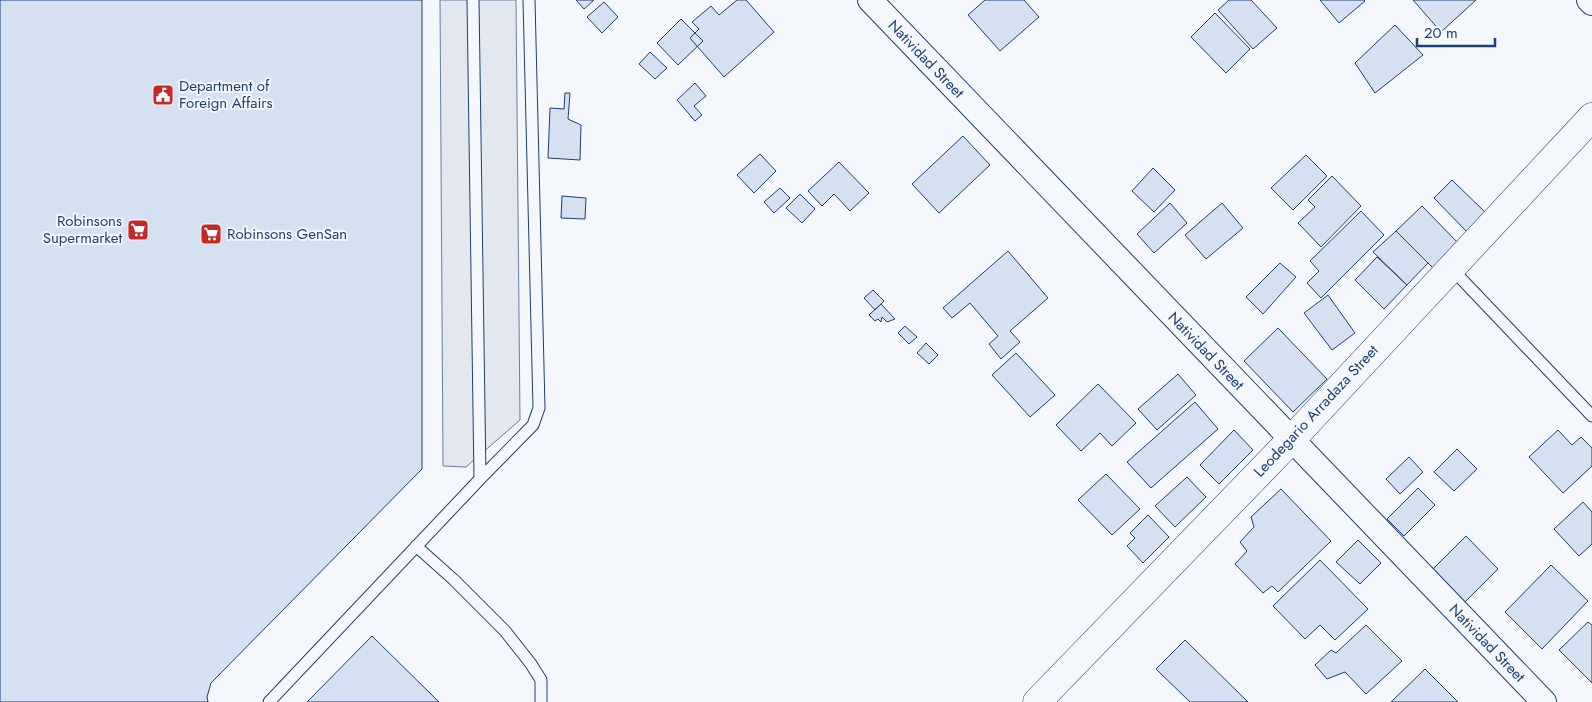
<svg xmlns="http://www.w3.org/2000/svg" width="1592" height="702" viewBox="0 0 1592 702" font-family="Jost,sans-serif">
  <style>
    .parking { fill: #e3e8f0; stroke: #687fa3 }
    .building { fill: #d5e0f0; stroke: #1d3f73 }
    .lines { fill: none; stroke-linecap: round; stroke-linejoin: round }
    .service-casing { stroke: #1d3f73; stroke-width: 13 }
    .minor-casing { stroke: #1d3f73; stroke-width: 26 }
    .tertiary-casing { stroke: #1d3f73; stroke-width: 29 }
    .service { stroke: #f4f7fb; stroke-width: 11 }
    .minor { stroke: #f4f7fb; stroke-width: 24 }
    .tertiary { stroke: #f4f7fb; stroke-width: 28 }
    .labels { text-anchor: middle; stroke-width: 4; stroke-linejoin: round; paint-order: stroke }
    .street-label { font-size: 15px; fill: #1d3f73; stroke: #f4f7fb }
    .poi-label { font-size: 15px; fill: #1d3f73; stroke: #f4f7fb; text-anchor: start }
  </style>
  <rect width="100%" height="100%" fill="#f4f7fb"/>
  <path class="parking" d="M 440,0 L 516,0 L 520,420 L 466,467 L 443,466 Z"/>
  <path class="building" d="M 0,0 L 422,0 L 422,469 L 211,683 L 207,697 L 208,702 L 0,702 Z
    M 576,0 L 594,0 L 584,9 Z
    M 737,0 L 746,0 L 774,32 L 724,77 L 690,38 L 699,29 L 692,22 L 711,6 L 719,15 Z
    M 985,0 L 1024,0 L 1039,17 L 1000,51 L 968,15 Z
    M 1229,0 L 1251,0 L 1277,28 L 1253,49 L 1218,10 Z
    M 1320,0 L 1364,0 L 1365,1 L 1339,23 Z
    M 1413,0 L 1476,0 L 1441,32 Z
    M 604,2 L 618,17 L 602,33 L 587,17 Z
    M 1215,13 L 1250,49 L 1226,73 L 1191,37 Z
    M 681,19 L 703,41 L 678,65 L 657,43 Z
    M 1395,25 L 1423,55 L 1375,93 L 1355,63 Z
    M 650,52 L 667,68 L 655,79 L 639,64 Z
    M 695,83 L 706,96 L 694,106 L 702,115 L 695,121 L 677,100 Z
    M 565,93 L 570,93 L 568,119 L 581,125 L 580,160 L 548,158 L 550,108 L 564,109 Z
    M 963,136 L 990,165 L 939,213 L 912,184 Z
    M 760,154 L 776,171 L 754,193 L 737,175 Z
    M 1306,155 L 1327,176 L 1293,210 L 1271,188 Z
    M 839,162 L 869,193 L 850,211 L 834,194 L 822,206 L 808,191 Z
    M 1153,168 L 1175,190 L 1154,212 L 1132,191 Z
    M 1332,176 L 1361,206 L 1321,247 L 1298,223 L 1315,207 L 1308,200 Z
    M 1452,180 L 1486,213 L 1467,232 L 1434,198 Z
    M 780,188 L 790,198 L 774,213 L 764,202 Z
    M 800,194 L 815,209 L 802,223 L 786,208 Z
    M 562,196 L 586,198 L 585,219 L 561,218 Z
    M 1170,203 L 1187,223 L 1154,253 L 1137,234 Z
    M 1222,203 L 1243,228 L 1206,259 L 1185,235 Z
    M 1422,206 L 1461,246 L 1436,271 L 1396,231 Z
    M 1361,211 L 1384,235 L 1321,298 L 1307,283 L 1319,271 L 1310,261 Z
    M 1396,231 L 1428,263 L 1407,285 L 1373,252 Z
    M 1008,251 L 1048,298 L 1010,331 L 1020,342 L 1001,359 L 989,344 L 998,336 L 970,303 L 952,318 L 943,308 Z
    M 1377,257 L 1407,285 L 1384,309 L 1355,280 Z
    M 1280,263 L 1296,277 L 1263,314 L 1246,297 Z
    M 873,290 L 884,301 L 875,310 L 864,298 Z
    M 1328,295 L 1355,333 L 1332,350 L 1304,313 Z
    M 881,304 L 895,319 L 887,322 L 882,317 L 881,322 L 878,319 L 875,321 L 869,315 Z
    M 905,326 L 917,337 L 909,344 L 898,333 Z
    M 1278,328 L 1327,379 L 1293,412 L 1244,361 Z
    M 926,343 L 938,355 L 929,364 L 917,353 Z
    M 1016,353 L 1055,395 L 1030,417 L 992,375 Z
    M 1178,374 L 1196,395 L 1157,430 L 1138,409 Z
    M 1098,384 L 1136,423 L 1112,446 L 1100,433 L 1081,451 L 1056,425 Z
    M 1195,402 L 1218,429 L 1151,488 L 1127,462 Z
    M 1234,430 L 1253,450 L 1219,484 L 1200,465 Z
    M 1558,430 L 1572,445 L 1581,437 L 1592,448 L 1592,466 L 1563,493 L 1529,457 Z
    M 1457,449 L 1477,469 L 1454,491 L 1434,472 Z
    M 1409,457 L 1423,472 L 1400,494 L 1386,479 Z
    M 1106,474 L 1140,509 L 1112,535 L 1078,500 Z
    M 1187,477 L 1206,497 L 1175,527 L 1155,506 Z
    M 1418,488 L 1435,505 L 1404,536 L 1387,519 Z
    M 1281,489 L 1331,541 L 1278,592 L 1272,586 L 1263,593 L 1235,564 L 1247,551 L 1240,542 L 1254,527 L 1251,517 Z
    M 1583,502 L 1592,512 L 1592,544 L 1579,556 L 1554,529 Z
    M 1148,515 L 1169,537 L 1143,563 L 1127,546 L 1135,538 L 1130,533 Z
    M 1466,536 L 1498,569 L 1464,603 L 1432,570 Z
    M 1358,540 L 1381,563 L 1360,584 L 1336,562 Z
    M 1320,560 L 1368,609 L 1335,640 L 1320,625 L 1305,639 L 1273,606 Z
    M 1551,565 L 1588,601 L 1542,649 L 1505,612 Z
    M 1588,622 L 1592,625 L 1592,683 L 1559,650 Z
    M 1366,625 L 1402,661 L 1366,694 L 1345,672 L 1327,679 L 1315,665 L 1331,650 L 1336,653 Z
    M 372,636 L 439,702 L 307,702 Z
    M 1185,640 L 1248,702 L 1190,702 L 1156,669 Z
    M 1425,669 L 1458,702 L 1391,702 Z"/>
  <g class="lines">
    <g class="service-casing">
      <path id="service" d="M 1451,268 L 1592,416
        M 480,479 L 533,425 L 539,408 L 529,0
        M 416,546 L 453,579 L 505,631 L 531,664 L 541,680 L 541,702
        M 269,702 L 480,479 L 473,0"/>
    </g>
    <g class="minor-casing">
      <path id="minor" d="M 870,0 L 1544,702
        M 1589,0 L 1592,3"/>
    </g>
    <g class="tertiary-casing">
      <path id="tertiary" d="M 1037,702 L 1291,440 L 1592,117"/>
    </g>
    <use href="#service" class="service"/>
    <use href="#minor" class="minor"/>
    <use href="#tertiary" class="tertiary"/>
  </g>
  <defs>
    <g id="civic-square" transform="scale(1.125)"><rect x="-9" y="-9" width="18" height="18" rx="4" fill="#c62828" stroke="#f4f7fb"/><path d="M-.6-6.5H3V-4.5H.6V-3L4-1V1h2V6H-6V1h2V-1L-.6-3ZM-1.2 2.5V6h2.4V2.5Z" fill="#fff"/></g>
    <g id="supermarket-square" transform="scale(1.125)"><rect x="-9" y="-9" width="18" height="18" rx="4" fill="#c62828" stroke="#f4f7fb"/><path d="M-6-5.5h2.5l.6 2H6L4.5 2H-2.5L-4.4-4H-6ZM-1.5 3.2a1.3 1.3 0 1 0 .1 0ZM3 3.2a1.3 1.3 0 1 0 .1 0Z" fill="#fff"/></g>
  </defs>
  <g fill-rule="evenodd">
    <use href="#civic-square" x="163" y="95"/>
    <use href="#supermarket-square" x="138" y="230"/>
    <use href="#supermarket-square" x="211" y="234"/>
  </g>
  <g class="labels">
    <g class="street-label">
      <text transform="translate(926 59) rotate(46)" y="5">Natividad Street</text>
      <text transform="translate(1206 351) rotate(46)" y="5">Natividad Street</text>
      <text transform="translate(1316 411) rotate(-47)" y="5">Leodegario Arradaza Street</text>
      <text transform="translate(1487 643) rotate(46)" y="5">Natividad Street</text>
    </g>
    <g class="poi-label">
      <text x="179" y="91">Department of<tspan x="179" dy="17">Foreign Affairs</tspan></text>
      <text x="122" y="226" text-anchor="end">Robinsons<tspan x="122" dy="17">Supermarket</tspan></text>
      <text x="227" y="239">Robinsons GenSan</text>
    </g>
  </g>
  <path d="M1417 38v8h78v-8" fill="none" stroke="#1d3f73" stroke-width="2.5"/>
  <text x="1424" y="38" font-size="15" fill="#1d3f73" stroke="#f4f7fb" stroke-width="4" paint-order="stroke">20 m</text>
</svg>
